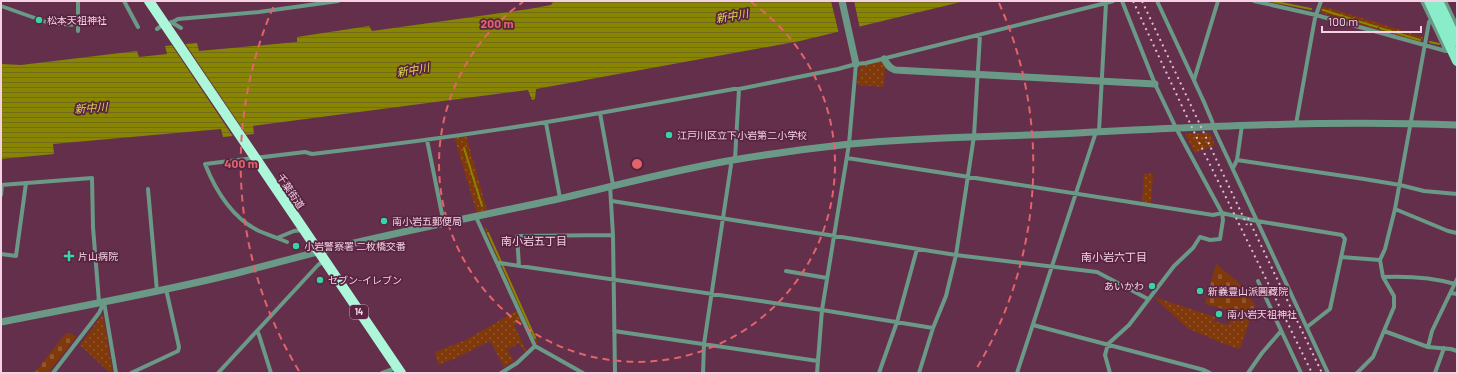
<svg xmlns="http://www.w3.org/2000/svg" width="1458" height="374" viewBox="0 0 1458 374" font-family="Barlow,'Noto Sans JP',sans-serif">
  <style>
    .cemetery { fill: url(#cemetery-stones) }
    .park { fill: url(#park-dots) }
    .water { fill: url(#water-rules) }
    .pier { fill: #642f4b }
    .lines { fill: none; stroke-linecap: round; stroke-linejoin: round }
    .stream { stroke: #888503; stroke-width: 2 }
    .pedestrian { stroke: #6a9987; stroke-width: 3.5 }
    .minor { stroke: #6a9987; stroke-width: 4 }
    .tertiary { stroke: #6a9987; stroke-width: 7 }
    .primary { stroke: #88edc8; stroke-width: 10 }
    .trunk { stroke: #acf6da; stroke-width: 10 }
    .rail { stroke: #e1bcce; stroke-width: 2; stroke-dasharray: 2 4; stroke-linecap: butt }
    .ring { fill: none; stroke: #e06469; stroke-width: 2; stroke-dasharray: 7 5 }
    .poi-dot { fill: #38d4a6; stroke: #582441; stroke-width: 1.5 }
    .labels { text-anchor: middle; stroke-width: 3.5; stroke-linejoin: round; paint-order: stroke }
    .shield { fill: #582441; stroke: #c59eb2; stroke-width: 1 }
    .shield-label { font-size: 9px; font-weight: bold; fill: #f4d2e2 }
    .poi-label { font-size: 10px; fill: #f4d2e2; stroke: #582441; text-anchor: start }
    .street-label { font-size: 10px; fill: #f4d2e2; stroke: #582441 }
    .water-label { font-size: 11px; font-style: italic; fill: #dcd94c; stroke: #582441 }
    .neighbourhood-label { font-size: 11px; fill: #f4d2e2; stroke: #582441 }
    .centre { fill: #e06469; stroke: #582441; stroke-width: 2 }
    .ring-label { font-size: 12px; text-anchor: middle; font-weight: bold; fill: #e06469; stroke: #582441; stroke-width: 3.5; stroke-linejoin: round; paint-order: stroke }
  </style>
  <defs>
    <pattern id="cemetery-stones" width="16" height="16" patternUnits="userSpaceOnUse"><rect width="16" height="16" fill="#7f390a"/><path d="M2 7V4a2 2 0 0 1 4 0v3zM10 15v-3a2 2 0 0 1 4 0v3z" fill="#92552d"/></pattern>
    <pattern id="park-dots" width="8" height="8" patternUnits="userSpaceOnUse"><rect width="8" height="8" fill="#7f390a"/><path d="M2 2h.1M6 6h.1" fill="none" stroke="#92552d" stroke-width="1.8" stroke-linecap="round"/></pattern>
    <pattern id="water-rules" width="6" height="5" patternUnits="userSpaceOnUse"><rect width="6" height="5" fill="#888503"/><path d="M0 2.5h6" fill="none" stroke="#726c1a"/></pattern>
  </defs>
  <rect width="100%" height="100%" fill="#642f4b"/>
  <path class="cemetery" d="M 1216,264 L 1236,280 L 1255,305 L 1252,316 L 1205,304 Z
    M 66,333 L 71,333 L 76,337 L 48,373 L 36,373 L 35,372 Z"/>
  <path class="park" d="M 1323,6 L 1423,37 L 1422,41 L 1419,42 L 1322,13 L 1321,10 Z
    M 881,61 L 885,66 L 884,87 L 857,85 L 860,64 Z
    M 1210,133 L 1215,145 L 1195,153 L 1185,134 Z
    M 466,135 L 487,210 L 477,213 L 454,137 Z
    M 1144,173 L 1153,174 L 1151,203 L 1142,202 Z
    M 486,227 L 538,342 L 536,344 L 486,232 L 485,228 Z
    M 1154,297 L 1215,317 L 1214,321 L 1229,325 L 1232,312 L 1251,317 L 1240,349 L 1224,344 L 1187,328 Z
    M 518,310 L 523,321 L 514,325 L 526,350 L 525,352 L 519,343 L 507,350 L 514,361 L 504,367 L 490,341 L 454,359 L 438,365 L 435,352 L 466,340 Z
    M 102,315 L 103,315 L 113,373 L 110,373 L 80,345 Z"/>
  <path class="water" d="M 556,1 L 965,1 L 800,41 L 536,89 L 535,99 L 532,100 L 528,90 L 253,126 L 254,134 L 223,137 L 221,129 L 53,144 L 54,154 L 1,159 L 1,64 L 21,65 L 137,51 L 139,57 L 167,54 L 165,46 L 197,43 L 199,51 L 297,42 L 297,37 L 369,26 L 372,31 L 529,9 L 551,5 L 553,2 Z"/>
  <path class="pier" d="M 831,1 L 854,1 L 860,29 L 839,34 Z
    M 184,42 L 248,137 L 234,138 L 171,44 Z"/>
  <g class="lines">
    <path class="stream" d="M 1271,1 L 1311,9
      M 1323,10 L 1352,19
      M 1354,20 L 1377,27
      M 1380,28 L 1420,40
      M 1430,42 L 1439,44
      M 464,148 L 482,206
      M 488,233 L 535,338"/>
    <path class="pedestrian" d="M 1,6 L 49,23 L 72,25"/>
    <path class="minor" d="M 124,1 L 138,27
      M 1157,1 L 1204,102 L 1212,121 L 1215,131 L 1328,373
      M 1254,1 L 1316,15 L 1446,51
      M 1422,1 L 1446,51 L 1448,51
      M 1445,1 L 1457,26
      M 171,22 L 181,28
      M 167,25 L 178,19 L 259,12 L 338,1
      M 157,29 L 164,24
      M 78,31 L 78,1
      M 1194,80 L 1218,1
      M 546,123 L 560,198
      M 1296,124 L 1315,18 L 1321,1
      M 1099,131 L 1106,3 L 1113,1
      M 427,140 L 444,224
      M 847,158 L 1213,215 L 1222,213 L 1257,221 L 1342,235 L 1345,239 L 1330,309 L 1307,327
      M 735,159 L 739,89
      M 1237,160 L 1364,179 L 1400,185 L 1424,191 L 1457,194
      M 1233,168 L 1237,160 L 1242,125
      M 1,185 L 92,178 L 93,227 L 99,302
      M 613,185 L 600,113 L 734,89 L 739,89 L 838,69 L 856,64 L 866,63 L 1106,3
      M 610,186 L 613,235 L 615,373
      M 148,189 L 157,291
      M 1,195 L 2,185
      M 612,201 L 956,255 L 1097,272 L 1148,299
      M 1395,209 L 1448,231 L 1457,233
      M 476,217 L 535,346 L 583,373
      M 303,230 L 294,231 L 277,238 C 270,235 263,233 257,230 C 232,217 215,189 205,164 L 305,152 L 312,154 C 408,143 504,130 600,113
      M 277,238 L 287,242
      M 1,254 L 16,256 L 26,183
      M 1341,257 L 1380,260
      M 497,263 L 500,263 L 822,310 L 933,328
      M 519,266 L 517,236 L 613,235
      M 786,271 L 827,278
      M 1383,277 C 1407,276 1431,277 1455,284
      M 1258,281 L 1301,373
      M 1451,293 L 1457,294
      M 104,302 L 116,373
      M 1033,325 L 1204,370 L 1203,373
      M 257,331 L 259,335 L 271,373
      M 614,331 L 818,361
      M 1384,331 L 1428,347 L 1451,349 L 1457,351
      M 1428,347 L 1432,331 L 1457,279
      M 1204,370 L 1210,373
      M 53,373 L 99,313 L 104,302
      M 131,373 L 178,351 L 179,347 L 166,289
      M 218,373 L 318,265 L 324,261
      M 382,373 L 396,368
      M 501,373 L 517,363 L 535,346
      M 703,373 L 704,344 L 731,165 L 730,160
      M 817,373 L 822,310 L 849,144 L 856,64
      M 879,373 L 897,322 L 917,249
      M 919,373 L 933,328 L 946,296 L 956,255 L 974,136 L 980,35
      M 1017,373 L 1096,132
      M 1110,373 L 1105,355 L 1108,344 L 1129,325 L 1174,266 L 1193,248 L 1200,237 L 1210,240 L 1220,239 L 1223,220 L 1222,213 L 1176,128 L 1155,84 L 1122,1
      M 1248,373 L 1262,353 L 1281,331
      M 1357,373 L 1373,357 L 1394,307 L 1394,296 L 1383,277 L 1380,260 L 1385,249 L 1395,209 L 1429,22 L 1431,20
      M 1435,373 L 1444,348"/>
    <path class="tertiary" d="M 842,1 L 856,64
      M 884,59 C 887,64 889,68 895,70 L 1155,84
      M 1,322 C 81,306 162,292 241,272 C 281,262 322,250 363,241 C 428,226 493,213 558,199 C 618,185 678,169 739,159 C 776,153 813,148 850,144 C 918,137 988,137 1057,134 C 1190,127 1324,120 1457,125"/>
    <path class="primary" d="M 1429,1 L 1457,61
      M 1438,1 L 1457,41"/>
    <path class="trunk" d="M 149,1 L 401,373"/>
    <path class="rail" d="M 1133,1 L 1195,134 L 1312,373
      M 1142,1 L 1247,225
      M 1248,218 L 1322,373"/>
  </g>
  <g class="ring">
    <path d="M751 2A198 198 0 1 1 523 2"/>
    <path d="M299 371A396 396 0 0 1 275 3M999 3A396 396 0 0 1 975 371"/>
  </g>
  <g class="poi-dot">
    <circle cx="39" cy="20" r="4"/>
    <circle cx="669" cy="135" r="4"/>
    <circle cx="384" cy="221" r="4"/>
    <circle cx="296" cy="246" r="4"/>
    <path d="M67 250h4v4h4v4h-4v4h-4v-4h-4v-4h4z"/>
    <circle cx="320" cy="280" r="4"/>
    <circle cx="1152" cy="286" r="4"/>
    <circle cx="1200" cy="291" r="4"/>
    <circle cx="1219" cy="314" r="4"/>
  </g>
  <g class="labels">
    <rect class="shield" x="350" y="305" width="18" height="14" rx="3"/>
    <g class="shield-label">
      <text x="359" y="315">14</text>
    </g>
    <g class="poi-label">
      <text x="47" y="24">松本天祖神社</text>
      <text x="677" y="139">江戸川区立下小岩第二小学校</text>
      <text x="392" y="225">南小岩五郵便局</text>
      <text x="304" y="250">小岩警察署 二枚橋交番</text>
      <text x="78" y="260">片山病院</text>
      <text x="328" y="284">セブン-イレブン</text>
      <text x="1144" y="290" text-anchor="end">あいかわ</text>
      <text x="1208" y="295">新義豊山派圓藏院</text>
      <text x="1227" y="318">南小岩天祖神社</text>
    </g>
    <g class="street-label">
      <text transform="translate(291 191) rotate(56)" y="4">千葉街道</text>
    </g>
    <g class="water-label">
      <text transform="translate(732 16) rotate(-10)" y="4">新中川</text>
      <text transform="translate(413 70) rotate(-10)" y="4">新中川</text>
      <text transform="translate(91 108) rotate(-4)" y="4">新中川</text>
    </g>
    <g class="neighbourhood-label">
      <text x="534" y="245">南小岩五丁目</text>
      <text x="1114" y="261">南小岩六丁目</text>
    </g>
  </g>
  <circle cx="637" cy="164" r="6" class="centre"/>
  <g class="ring-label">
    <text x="497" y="28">200 m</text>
    <text x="241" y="168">400 m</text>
  </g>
  <rect width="1458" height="374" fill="none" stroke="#f4d2e2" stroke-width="4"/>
  <path d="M1322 26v6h99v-6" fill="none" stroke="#f4d2e2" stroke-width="2"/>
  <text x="1328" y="26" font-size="12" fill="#f4d2e2" stroke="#582441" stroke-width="3" paint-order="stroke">100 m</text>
</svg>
